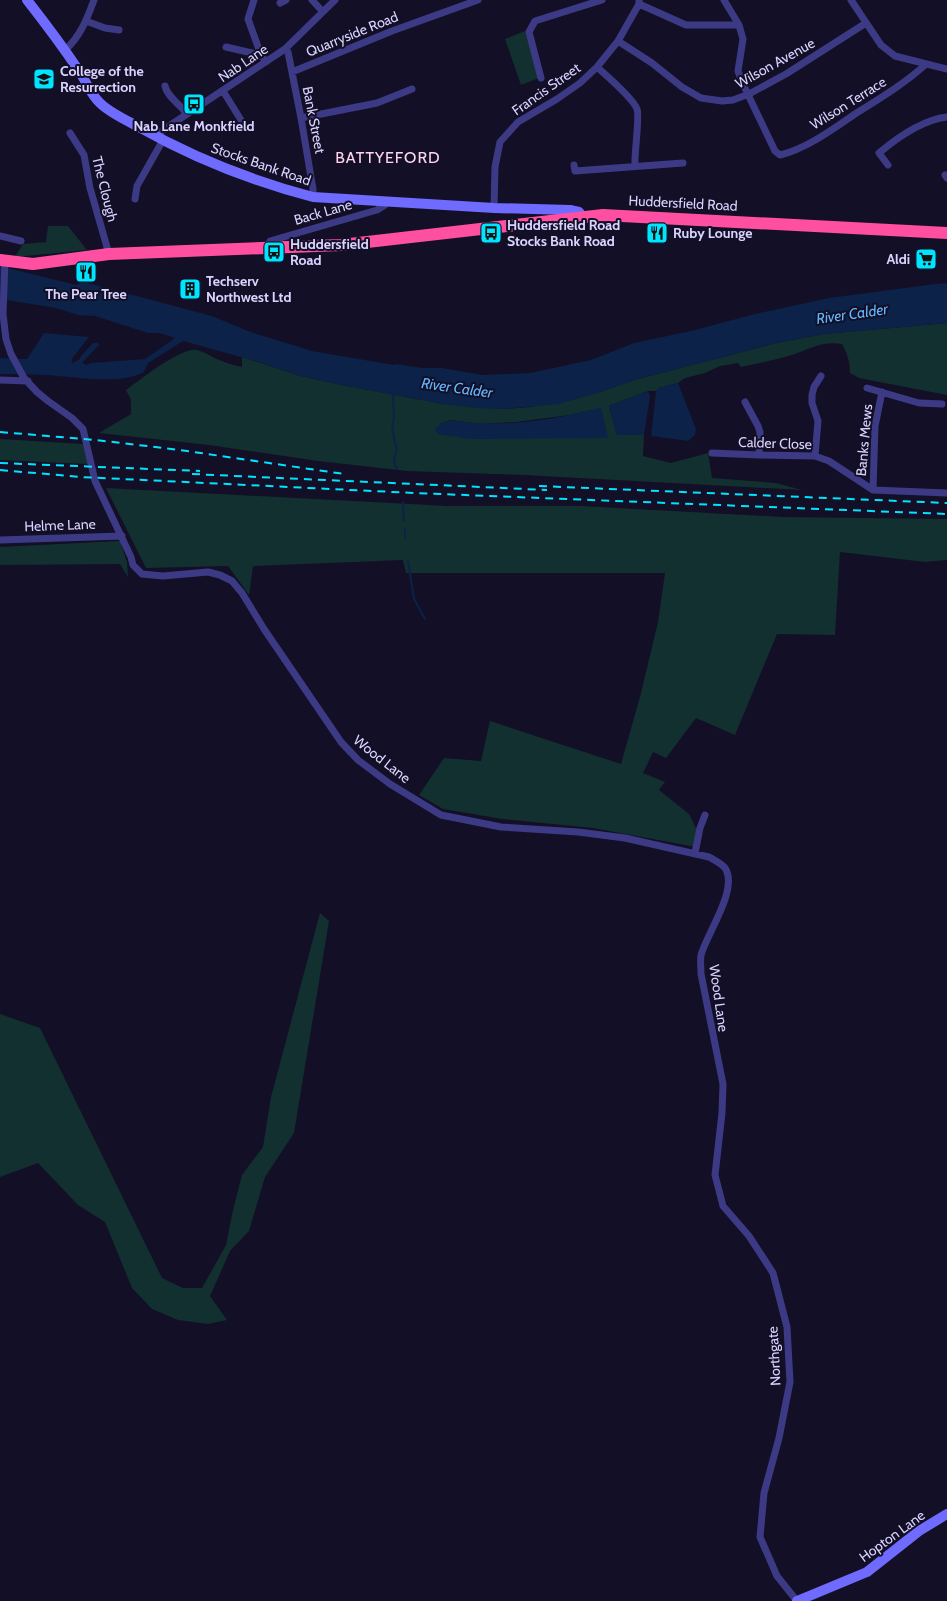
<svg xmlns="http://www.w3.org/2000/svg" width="947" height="1601" viewBox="0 0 947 1601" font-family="Cabin,sans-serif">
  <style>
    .green { fill: #12302f; fill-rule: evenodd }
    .water { fill: #0c2248 }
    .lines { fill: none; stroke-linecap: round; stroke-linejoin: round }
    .stream { stroke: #0c2248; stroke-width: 2 }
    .street { stroke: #3d3a85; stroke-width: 7 }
    .secondary { stroke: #6f6bff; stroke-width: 10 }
    .highway { stroke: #ff4fa3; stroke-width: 12 }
    .rail { stroke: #00e5ff; stroke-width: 2; stroke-dasharray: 8 6; stroke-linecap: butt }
    .labels { text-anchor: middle; stroke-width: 4; stroke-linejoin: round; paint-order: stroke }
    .street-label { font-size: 14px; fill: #d9d4ff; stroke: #130f26 }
    .poi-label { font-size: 14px; font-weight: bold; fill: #d9d4ff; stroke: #130f26; text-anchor: start }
    .water-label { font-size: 15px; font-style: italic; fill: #62b6ff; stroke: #130f26 }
    .quarter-label { font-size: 16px; letter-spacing: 1px; fill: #ffd6f0; stroke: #130f26 }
  </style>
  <rect width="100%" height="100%" fill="#130f26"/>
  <path class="green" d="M 525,31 L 539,78 L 521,85 L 505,39 Z
    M 48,226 L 68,226 L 87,250 L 15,257 L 23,244 L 46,242 Z
    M 947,323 L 947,395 L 859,378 L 850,373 C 850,361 847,353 842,344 C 822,341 810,349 792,355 C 776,360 758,363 741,367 L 738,363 L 720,366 L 705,373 L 685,378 L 678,383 L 659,388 L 656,391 L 648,391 L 609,406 L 617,435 L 644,435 L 643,456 L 671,463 L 708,453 L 712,478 L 776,483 L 802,490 L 524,475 L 407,471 L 318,461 L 209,445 L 99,433 L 131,414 L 131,400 L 126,390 C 140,380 181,347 197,350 C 205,352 212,357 219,360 C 226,363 234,365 242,367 L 242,357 L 301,376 L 342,385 L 444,404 L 503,409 L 530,407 L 600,392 L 634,380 L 776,343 L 824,334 ZM 601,408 L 607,438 L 440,424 L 450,420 L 481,424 L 516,422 L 570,415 Z
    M 0,439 L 83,444 L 88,464 L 0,460 Z
    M 106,488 L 448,506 L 581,506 L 784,517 L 947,519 L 947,560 L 925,562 L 840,552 L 835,635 L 777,634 L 735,735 L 696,718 L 666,758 L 653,752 L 643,773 L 665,782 L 659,790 L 689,814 L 697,830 L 696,847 L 593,828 L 502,819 L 443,809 L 419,795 L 444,758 L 481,761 L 490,721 L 621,764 L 641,693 L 658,622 L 665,573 L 406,573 L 403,560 L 253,566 L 249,595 L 228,566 L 146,568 Z
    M 120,541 L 127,562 L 128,577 L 120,564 L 0,565 L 0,547 Z
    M 320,913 L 329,921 L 294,1133 L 265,1177 L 249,1231 L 230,1251 L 210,1296 L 227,1320 L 208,1324 L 178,1320 L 152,1309 L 132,1288 L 105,1222 L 78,1205 L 38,1163 L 0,1177 L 0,1014 L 40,1028 L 162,1278 L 183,1288 L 202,1288 L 226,1245 L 233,1210 L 242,1175 L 263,1147 L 271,1097 Z"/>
  <path class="water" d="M 0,266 L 76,285 L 84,282 L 212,316 L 248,331 L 312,351 L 394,365 L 396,364 L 423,368 L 442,368 L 483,375 L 530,373 L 591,360 L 634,343 L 691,331 L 755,314 L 829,298 L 935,284 L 947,283 L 947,323 L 824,334 L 776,343 L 634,380 L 600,392 L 559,404 L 503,409 L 475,408 L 444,404 L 342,385 L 301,376 L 259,362 L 183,341 L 148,363 L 144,372 C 121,385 74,377 47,375 C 32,374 16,374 0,374 L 0,358 L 27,359 L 44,333 L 89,337 L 71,360 L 73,363 L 80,359 L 80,357 L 93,343 L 98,343 L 99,345 L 82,363 L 86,365 L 91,363 L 145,359 L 175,338 L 159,333 L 148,333 L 95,316 L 78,315 L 56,308 L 0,299 Z
    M 678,383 L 696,429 L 695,435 L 688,441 L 651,436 L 656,391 L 659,388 Z
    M 648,391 L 650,397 L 644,435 L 617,435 L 609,406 Z
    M 601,407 L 608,438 L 470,439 L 438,434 L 435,430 C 444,418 453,420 466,422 C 507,427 562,419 601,407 Z"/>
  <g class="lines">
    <path class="stream" d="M 393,395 L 394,418 L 392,427 L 395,444 L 397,448 C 396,458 391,456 397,469
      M 403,502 L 404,521
      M 405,529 L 405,538
      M 408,561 L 414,599 L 425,619"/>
    <path class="street" d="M 254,0 L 248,19 L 261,55 L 266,62
      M 312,0 L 323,12
      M 724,0 L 739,25 L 743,39 L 738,71 L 742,82 L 775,151 L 780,155 C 806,149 833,129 855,114 C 879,99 904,84 925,65
      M 851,0 L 881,45 L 895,56 L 947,69
      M 280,3 L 286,0
      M 639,4 L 686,25 L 739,25
      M 86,21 L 105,28 L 119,30
      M 618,41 L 652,63 L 682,87 L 701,98 L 722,101 L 733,100 L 749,94 L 786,74 L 866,23
      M 226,47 L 261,55
      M 285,49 L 288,52 L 301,118 L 313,189 L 313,197
      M 65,50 C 80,37 87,19 94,0
      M 597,67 C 607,76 633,98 637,109 C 640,116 634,154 635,166
      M 292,72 L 392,31 L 478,0
      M 541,78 L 529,32 L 535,21 L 602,0
      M 165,86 C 167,97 181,105 187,114
      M 223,91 L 246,128
      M 301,118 L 377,103 L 412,89
      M 70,133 L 84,155 L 90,188 L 109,254
      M 157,137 L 160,132 L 285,49 L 335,0
      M 574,165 L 575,171 L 683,163
      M 888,165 L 879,153 C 898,137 922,120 947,117
      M 945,175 L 947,178
      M 135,199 L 137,186 L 163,140
      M 494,208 L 495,167 L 500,142 L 518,122 L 557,99 L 580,83 L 597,67 L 618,41 L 639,4 L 639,0
      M 0,236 L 21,241
      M 268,248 L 270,241 L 377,210 L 385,205 L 386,201
      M 5,261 L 3,314 L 6,339 L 11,354 L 24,378 L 37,392 L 48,401 L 72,418 L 83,429 L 95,481 L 131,557 L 133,565 L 142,574 L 163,576 L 208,572 L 220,575 L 232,581 L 242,593 L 264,629 L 341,742 L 358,760 L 390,784 L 441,815 L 501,827 L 578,832 L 625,838 L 709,857 C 714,860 721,863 725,868 C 739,889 707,933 701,955 C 700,961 701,968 701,974 L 723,1084 L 722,1113 L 715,1175 L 723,1206 L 749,1236 L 773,1273 L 787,1327 L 790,1382 L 779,1438 L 764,1493 L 760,1537 L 777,1576 L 797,1601
      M 0,380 L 28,381
      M 867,388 L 919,403 L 942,404
      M 745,402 L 758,426 L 760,432 L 759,455
      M 712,453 L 759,455 L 815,456 L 829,461 L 873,490 L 947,493
      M 815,456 L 818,421 L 812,403 L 812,395 L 814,387 L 821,376
      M 873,490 L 875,426 L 882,392
      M 0,540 L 122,536
      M 695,853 L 700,828 L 705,815"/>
    <path class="secondary" d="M 27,0 C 45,23 63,47 79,71 C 86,81 91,95 100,103 C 110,113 126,120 139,127 C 194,158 252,181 313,197 L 494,208 L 570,210 L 579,212 L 582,216
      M 797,1601 L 867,1572 L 919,1531 L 947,1514"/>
    <path class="highway" d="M 0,260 L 33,264 L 109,254 L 341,245 L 603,215 L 947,233"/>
    <path class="rail" d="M 0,432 L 96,440 L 180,450 L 344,474
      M 0,463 L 200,471
      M 0,470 L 81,477 L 414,493 L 947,514
      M 192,474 L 547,490
      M 539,486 L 947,503"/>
  </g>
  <defs>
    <g id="university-square" transform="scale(1.125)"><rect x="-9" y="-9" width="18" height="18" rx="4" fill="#00e5ff" stroke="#130f26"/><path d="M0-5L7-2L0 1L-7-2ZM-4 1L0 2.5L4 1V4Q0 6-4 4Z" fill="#111"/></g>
    <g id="bus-square" transform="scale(1.125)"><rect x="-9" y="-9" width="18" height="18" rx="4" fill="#00e5ff" stroke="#130f26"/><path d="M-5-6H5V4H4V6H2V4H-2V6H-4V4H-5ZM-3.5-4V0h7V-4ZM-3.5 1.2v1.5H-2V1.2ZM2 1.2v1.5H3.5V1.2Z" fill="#111"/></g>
    <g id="restaurant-square" transform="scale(1.125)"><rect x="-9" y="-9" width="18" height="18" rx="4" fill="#00e5ff" stroke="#130f26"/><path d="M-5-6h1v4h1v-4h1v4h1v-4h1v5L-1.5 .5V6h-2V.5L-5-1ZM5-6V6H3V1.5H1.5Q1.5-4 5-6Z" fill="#111"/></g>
    <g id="supermarket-square" transform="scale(1.125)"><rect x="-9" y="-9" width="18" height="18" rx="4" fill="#00e5ff" stroke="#130f26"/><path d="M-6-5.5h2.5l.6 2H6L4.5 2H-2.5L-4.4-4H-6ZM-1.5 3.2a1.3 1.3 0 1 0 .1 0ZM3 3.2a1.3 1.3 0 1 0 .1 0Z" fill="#111"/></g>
    <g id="building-square" transform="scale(1.125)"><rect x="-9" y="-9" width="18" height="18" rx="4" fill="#00e5ff" stroke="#130f26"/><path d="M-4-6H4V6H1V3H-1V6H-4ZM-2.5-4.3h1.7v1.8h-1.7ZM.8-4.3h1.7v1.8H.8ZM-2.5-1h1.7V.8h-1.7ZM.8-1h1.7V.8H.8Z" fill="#111"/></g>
  </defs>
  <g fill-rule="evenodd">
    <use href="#university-square" x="44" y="79"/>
    <use href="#bus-square" x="194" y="104"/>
    <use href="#bus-square" x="491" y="233"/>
    <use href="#restaurant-square" x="657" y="233"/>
    <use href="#bus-square" x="274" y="252"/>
    <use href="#supermarket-square" x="926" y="259"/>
    <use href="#restaurant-square" x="86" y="272"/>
    <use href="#building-square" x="190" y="289"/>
  </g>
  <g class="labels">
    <g class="street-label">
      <text transform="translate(352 34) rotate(-22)" y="5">Quarryside Road</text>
      <text transform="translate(243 63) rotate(-34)" y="5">Nab Lane</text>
      <text transform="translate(775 63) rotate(-29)" y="5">Wilson Avenue</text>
      <text transform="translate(546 89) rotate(-35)" y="5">Francis Street</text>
      <text transform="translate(848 103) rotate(-32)" y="5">Wilson Terrace</text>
      <text transform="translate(314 120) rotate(79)" y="5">Bank Street</text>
      <text transform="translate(261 164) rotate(19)" y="5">Stocks Bank Road</text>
      <text transform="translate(105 189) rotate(76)" y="5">The Clough</text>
      <text transform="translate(683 203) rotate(3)" y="5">Huddersfield Road</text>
      <text transform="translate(323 212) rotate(-16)" y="5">Back Lane</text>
      <text transform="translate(864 440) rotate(-85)" y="5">Banks Mews</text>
      <text transform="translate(775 443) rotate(2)" y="5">Calder Close</text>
      <text transform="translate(60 525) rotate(-2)" y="5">Helme Lane</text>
      <text transform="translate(382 759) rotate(38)" y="5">Wood Lane</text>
      <text transform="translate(719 998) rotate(82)" y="5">Wood Lane</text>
      <text transform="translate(774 1356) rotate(-93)" y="5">Northgate</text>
      <text transform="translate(892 1536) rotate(-36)" y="5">Hopton Lane</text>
    </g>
    <g class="poi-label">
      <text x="60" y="76">College of the<tspan x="60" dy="16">Resurrection</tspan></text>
      <text x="194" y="131" text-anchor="middle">Nab Lane Monkfield</text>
      <text x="507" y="230">Huddersfield Road<tspan x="507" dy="16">Stocks Bank Road</tspan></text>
      <text x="673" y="238">Ruby Lounge</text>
      <text x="290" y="249">Huddersfield<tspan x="290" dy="16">Road</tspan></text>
      <text x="910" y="264" text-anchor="end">Aldi</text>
      <text x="206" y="286">Techserv<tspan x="206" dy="16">Northwest Ltd</tspan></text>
      <text x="86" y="299" text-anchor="middle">The Pear Tree</text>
    </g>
    <g class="water-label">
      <text transform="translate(852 314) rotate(-8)" y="5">River Calder</text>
      <text transform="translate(457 388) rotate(8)" y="5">River Calder</text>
    </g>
    <g class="quarter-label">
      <text x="388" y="163">BATTYEFORD</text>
    </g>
  </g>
</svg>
